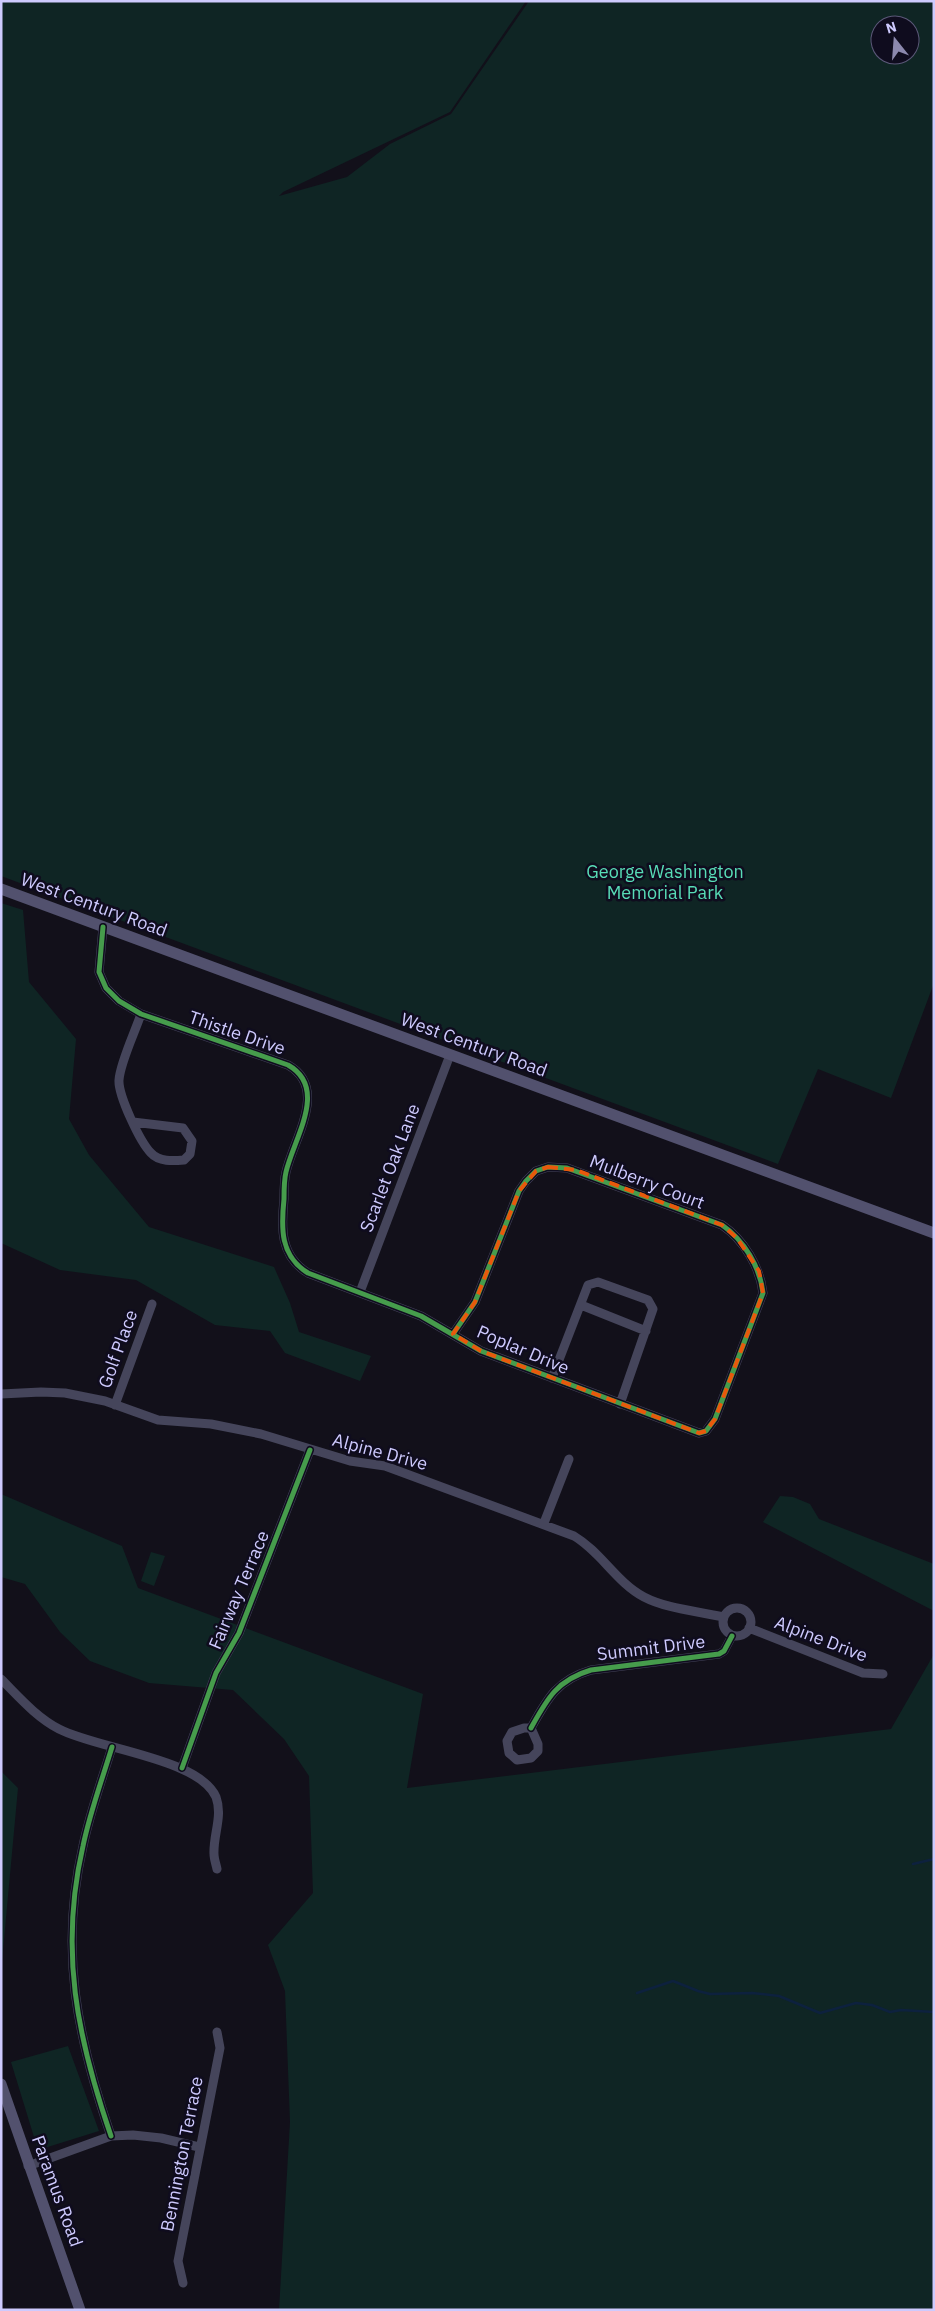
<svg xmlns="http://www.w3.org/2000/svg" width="935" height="2311" viewBox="0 0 935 2311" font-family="'IBM Plex Sans',sans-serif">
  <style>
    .green { fill: #0f2524; fill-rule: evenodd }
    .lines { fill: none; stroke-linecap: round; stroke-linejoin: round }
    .stream { stroke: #0d213e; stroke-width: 2.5 }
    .minor { stroke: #45455b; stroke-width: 9 }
    .secondary { stroke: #52516e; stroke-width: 11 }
    .cycleway-casing { stroke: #0f0c1e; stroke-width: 8 }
    .cycleway { stroke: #469c4c; stroke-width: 5 }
    .marked { fill: none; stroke: #e8590c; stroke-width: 4; stroke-dasharray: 10 6; stroke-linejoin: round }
    .labels { text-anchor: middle; stroke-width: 5; stroke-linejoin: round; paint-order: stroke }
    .park-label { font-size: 18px; fill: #58dcb7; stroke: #0f0c1e }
    .street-label { font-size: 18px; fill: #cecafe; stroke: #0f0c1e }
  </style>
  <rect width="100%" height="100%" fill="#12101a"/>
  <path class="green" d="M 1,1 L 526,1 L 450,112 L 283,192 L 279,196 L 347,177 L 390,144 L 451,114 L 529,1 L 934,1 L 934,983 L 891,1098 L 818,1069 L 778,1164 L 1,876 ZM 880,25 L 910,25 L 910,55 L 880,55 Z
    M 1,903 L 23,910 L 29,982 L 76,1039 L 69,1119 L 89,1155 L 149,1227 L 274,1267 L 290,1303 L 299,1332 L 371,1356 L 360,1381 L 285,1353 L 270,1331 L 215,1325 L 136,1280 L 60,1270 L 1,1243 Z
    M 1,1494 L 122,1546 L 138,1588 L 423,1694 L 407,1788 L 891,1729 L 934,1654 L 934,2310 L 279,2310 L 290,2122 L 285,1991 L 268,1945 L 313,1893 L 309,1776 L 284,1739 L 233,1690 L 149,1683 L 90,1661 L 60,1632 L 25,1584 L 1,1577 Z
    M 780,1496 L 793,1497 L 810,1504 L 819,1519 L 934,1564 L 934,1611 L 763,1522 Z
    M 151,1552 L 165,1556 L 154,1586 L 141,1581 Z
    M 1,1771 L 18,1788 L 1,1972 Z
    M 68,2046 L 99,2131 L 38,2150 L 11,2062 Z"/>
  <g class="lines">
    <path class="stream" d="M 913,1864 L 934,1859
      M 637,1993 L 673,1981 L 698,1991 L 710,1994 L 752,1993 L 779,1996 L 820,2013 L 856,2003 L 872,2005 L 890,2012 L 901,2010 L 934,2012"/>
    <path class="minor" d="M 103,927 L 99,972 L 106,988 L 119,1001 L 141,1014 L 288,1065 C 329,1088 294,1138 286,1172 C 284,1180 284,1190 284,1199 C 281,1228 280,1256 308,1273 L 421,1316 L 481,1351 L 699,1433 L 706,1431 L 715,1419 L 763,1293 C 760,1267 744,1240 722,1225 L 567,1168 L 548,1167 L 536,1171 L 526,1181 L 519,1191 L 475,1302 L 453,1334
      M 133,1122 L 183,1128 L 192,1141 L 190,1154 L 184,1160 C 173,1161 159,1162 151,1153 C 140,1142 118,1095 119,1080 C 120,1063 135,1032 141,1014
      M 360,1292 L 450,1055
      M 581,1305 L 646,1331
      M 552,1378 L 588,1285 L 598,1282 L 648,1300 L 653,1309 L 620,1404
      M 1,1394 L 41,1392 L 65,1393 L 105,1401 L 158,1420 L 211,1424 L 261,1434 L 350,1461 L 385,1466 L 574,1536 C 601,1552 616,1582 644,1597 C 667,1609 698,1611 723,1617
      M 115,1405 L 152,1304
      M 544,1523 L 569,1459
      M723 1622a14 14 0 1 1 28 0a14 14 0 1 1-28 0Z
      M 749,1628 L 863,1673 L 883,1674
      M 1,1679 C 19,1697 36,1717 59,1729 C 97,1749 199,1758 216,1797 C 223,1816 213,1835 214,1854 C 214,1859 216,1864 217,1869
      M 524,1728 L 531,1728 L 538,1744 L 538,1751 L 531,1758 L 517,1760 L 509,1753 L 507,1741 L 512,1732 Z
      M 531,1728 C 547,1699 557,1680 591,1670 L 719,1654 L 724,1651 L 732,1636
      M 182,1768 L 216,1673 L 239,1633 L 310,1450
      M 111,2136 C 77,2037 59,1950 83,1846 C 90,1812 102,1780 112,1747
      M 28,2166 L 111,2136 L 133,2135 L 161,2138 L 199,2147
      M 183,2283 L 178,2261 L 220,2048 L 217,2032"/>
    <path class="secondary" d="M 1,889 L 934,1233
      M 1,2084 L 80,2310"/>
    <g class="cycleway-casing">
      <path id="cycleway" d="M 103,927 L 99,972 L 106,988 L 119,1001 L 141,1014 L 288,1065 C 329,1088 294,1138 286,1172 C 284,1180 284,1190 284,1199 C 281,1228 280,1256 308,1273 L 421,1316 L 481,1351 L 699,1433 L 706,1431 L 715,1419 L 763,1293 C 760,1267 744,1240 722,1225 L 567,1168 L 548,1167 L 536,1171 L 526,1181 L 519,1191 L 475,1302 L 453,1334
        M 531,1728 C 547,1699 557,1680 591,1670 L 719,1654 L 724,1651 L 732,1636
        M 182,1768 L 216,1673 L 239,1633 L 310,1450
        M 111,2136 C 77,2037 59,1950 83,1846 C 90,1812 102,1780 112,1747"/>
    </g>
    <use href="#cycleway" class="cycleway"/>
  </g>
  <path class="marked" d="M 548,1167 L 576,1170 L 722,1225 L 737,1238 L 759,1271 L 763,1293 L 715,1419 L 706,1431 L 699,1433 L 481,1351 L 453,1334 L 475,1302 L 519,1191 L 536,1171 Z"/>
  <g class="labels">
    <g class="park-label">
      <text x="665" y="878">George Washington<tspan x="665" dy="21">Memorial Park</tspan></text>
    </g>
    <g class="street-label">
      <text transform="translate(94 905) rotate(20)" y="6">West Century Road</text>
      <text transform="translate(237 1033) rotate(19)" y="6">Thistle Drive</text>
      <text transform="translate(474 1045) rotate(20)" y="6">West Century Road</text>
      <text transform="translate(390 1168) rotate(-69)" y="6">Scarlet Oak Lane</text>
      <text transform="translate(647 1182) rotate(21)" y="6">Mulberry Court</text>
      <text transform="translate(118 1349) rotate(-70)" y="6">Golf Place</text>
      <text transform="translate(523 1350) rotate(23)" y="6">Poplar Drive</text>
      <text transform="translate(380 1452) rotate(15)" y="6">Alpine Drive</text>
      <text transform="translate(239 1590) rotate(-67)" y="6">Fairway Terrace</text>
      <text transform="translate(821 1639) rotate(21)" y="6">Alpine Drive</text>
      <text transform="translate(651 1648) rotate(-7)" y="6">Summit Drive</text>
      <text transform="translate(182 2154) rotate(-79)" y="6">Bennington Terrace</text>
      <text transform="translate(57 2191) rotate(70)" y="6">Paramus Road</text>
    </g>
  </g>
  <rect width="935" height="2311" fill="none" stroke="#cecafe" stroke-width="5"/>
  <g transform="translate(895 40) rotate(343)"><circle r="24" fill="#0f0c1e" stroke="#5b5878"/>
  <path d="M0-4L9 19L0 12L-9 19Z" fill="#8c89ae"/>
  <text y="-8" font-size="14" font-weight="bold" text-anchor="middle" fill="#cecafe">N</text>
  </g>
</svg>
